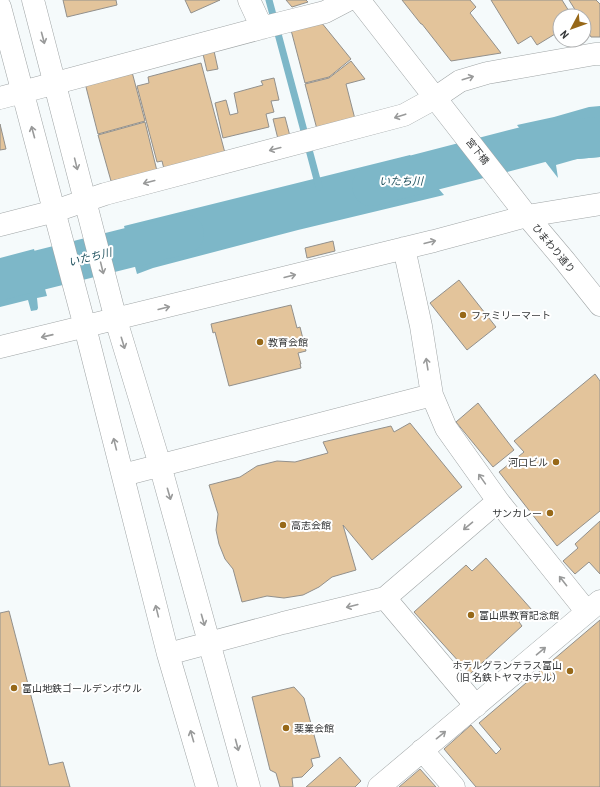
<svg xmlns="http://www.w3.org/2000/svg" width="600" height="787" viewBox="0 0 600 787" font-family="'Archivo Narrow','Noto Sans JP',sans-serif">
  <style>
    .water { fill: #7db7c8 }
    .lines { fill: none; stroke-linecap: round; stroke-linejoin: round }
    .stream { stroke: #7db7c8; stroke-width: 7 }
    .river { stroke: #7db7c8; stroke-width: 40 }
    .building { fill: #e3c49b; stroke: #92908c }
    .minor-casing { stroke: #a0a5a6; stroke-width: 23 }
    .minor { stroke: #fff; stroke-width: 22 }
    .oneway { stroke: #999a9a }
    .poi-dot { fill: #976818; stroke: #fff; stroke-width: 1.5 }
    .labels { text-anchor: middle; stroke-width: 4; stroke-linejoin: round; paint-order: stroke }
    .street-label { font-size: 10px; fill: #333536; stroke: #fff }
    .poi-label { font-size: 10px; fill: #333536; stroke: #fff; text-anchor: start }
    .water-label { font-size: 11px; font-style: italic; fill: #1f515e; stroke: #fff }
  </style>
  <rect width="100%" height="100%" fill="#f5fafb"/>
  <path class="water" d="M 600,106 L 600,157 L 577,159 L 556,165 L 558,178 L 517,125 L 554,117 L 589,107 Z
    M 410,155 L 444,195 L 298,230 L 153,268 L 137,274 L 124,226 Z
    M 34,249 L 47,296 L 37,298 L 38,308 L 37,310 L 31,311 L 28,300 L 0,307 L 0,258 Z"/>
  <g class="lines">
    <path class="stream" d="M 269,0 L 319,187"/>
    <path class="river" d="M 372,186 L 543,142 L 600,137
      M 0,280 L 184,234"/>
  </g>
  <path class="building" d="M 63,0 L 116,0 L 117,5 L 67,17 Z
    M 185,0 L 220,0 L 191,13 Z
    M 286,0 L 306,0 L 308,2 L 292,7 Z
    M 402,0 L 470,0 L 476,7 L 470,13 L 501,53 L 451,61 L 422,24 L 421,24 Z
    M 491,0 L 562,0 L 572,16 L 560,16 L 560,31 L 537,45 L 531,36 L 518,44 Z
    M 569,0 L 596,0 L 600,4 L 600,37 L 591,37 L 584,25 L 584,16 L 579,16 Z
    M 321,22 L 351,59 L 329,77 L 305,83 L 291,30 Z
    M 214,51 L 218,69 L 207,71 L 203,54 Z
    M 351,61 L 365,79 L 346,84 L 356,123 L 318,133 L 305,84 L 329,78 Z
    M 201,63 L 225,153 L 164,169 L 162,161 L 157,162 L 137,86 L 149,83 L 148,77 Z
    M 132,72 L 145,121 L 98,134 L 86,87 L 86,85 Z
    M 274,78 L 279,100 L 271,101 L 274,112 L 266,114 L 269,127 L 223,138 L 215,103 L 226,100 L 230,115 L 238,113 L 234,93 L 263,85 L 261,81 Z
    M 285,117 L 291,140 L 279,143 L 273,119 Z
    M 145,122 L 157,171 L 111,181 L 98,135 Z
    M 0,124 L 6,149 L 0,150 Z
    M 333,241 L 335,251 L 307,258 L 305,248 Z
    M 459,280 L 496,327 L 467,350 L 430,303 Z
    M 291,305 L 297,328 L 300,327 L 306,351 L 298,353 L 301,364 L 300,364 L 301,368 L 229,386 L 215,332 L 213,333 L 211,324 Z
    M 595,374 L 600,381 L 600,511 L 557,546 L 499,472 L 524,452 L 514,441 Z
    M 478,403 L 514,450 L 493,467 L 456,422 Z
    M 410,423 L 462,487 L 372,560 L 343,525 L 356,570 L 332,577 L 319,587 L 303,595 L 284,598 L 267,596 L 242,602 L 233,569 L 225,559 L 219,544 L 216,530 L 218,514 L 209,485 L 240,477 L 257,466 L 277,461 L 295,462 L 328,453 L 323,442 L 391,426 L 394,432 Z
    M 600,521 L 600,574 L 589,562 L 575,574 L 563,561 L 578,548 L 575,544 Z
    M 486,558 L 532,610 L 519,622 L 522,626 L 470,674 L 414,612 L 466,565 L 472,571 Z
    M 9,611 L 49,765 L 63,762 L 70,787 L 0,787 L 0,613 Z
    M 600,620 L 600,787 L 476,787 L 444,749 L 471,725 L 496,754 L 501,749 L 479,723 Z
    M 294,687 L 304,698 L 320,757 L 311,759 L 313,766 L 302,777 L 292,778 L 293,787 L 280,787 L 276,773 L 270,770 L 252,697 Z
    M 340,757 L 361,781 L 355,787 L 306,787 Z
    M 420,769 L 436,787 L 399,787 Z"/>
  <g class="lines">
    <g class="minor-casing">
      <path id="minor" d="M 33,0 L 116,320 L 160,465 L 249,787
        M 249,0 L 262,28
        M 359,0 L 527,216 L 565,261 L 600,305
        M 0,7 L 85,327 L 168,654 L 207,787
        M 0,98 L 269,26 L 325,12 L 348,0
        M 0,225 L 55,211 L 105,194 L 404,115 L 435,98 L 460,81 L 487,73 L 595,54 L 600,54
        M 404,248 L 421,326 L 432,395 L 446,428 L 498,501 L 587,612
        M 0,347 L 434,241 L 527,216 L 600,204
        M 123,475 L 432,395
        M 385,598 L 476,706
        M 168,654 L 283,623 L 385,598 L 498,501
        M 422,750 L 454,787
        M 379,787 L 600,601"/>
    </g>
    <use href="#minor" class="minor"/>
  </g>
  <defs><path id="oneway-shaft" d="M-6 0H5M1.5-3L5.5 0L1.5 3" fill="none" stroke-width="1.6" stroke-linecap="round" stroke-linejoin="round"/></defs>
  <g class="oneway">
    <use href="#oneway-shaft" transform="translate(43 38) rotate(75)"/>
    <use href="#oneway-shaft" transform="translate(468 78) rotate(-17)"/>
    <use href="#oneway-shaft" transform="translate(400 116) rotate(162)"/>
    <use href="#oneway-shaft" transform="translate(33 132) rotate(-105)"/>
    <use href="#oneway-shaft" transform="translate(275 149) rotate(165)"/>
    <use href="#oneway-shaft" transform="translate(76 164) rotate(76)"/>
    <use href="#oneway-shaft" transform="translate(149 182) rotate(165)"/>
    <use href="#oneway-shaft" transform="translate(430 242) rotate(-14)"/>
    <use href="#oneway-shaft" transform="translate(102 268) rotate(76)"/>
    <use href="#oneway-shaft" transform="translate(290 276) rotate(-14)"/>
    <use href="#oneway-shaft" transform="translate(164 308) rotate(-14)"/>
    <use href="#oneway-shaft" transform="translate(47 336) rotate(167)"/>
    <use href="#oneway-shaft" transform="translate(123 343) rotate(73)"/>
    <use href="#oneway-shaft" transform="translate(427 364) rotate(-99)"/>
    <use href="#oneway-shaft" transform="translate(115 444) rotate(-104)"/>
    <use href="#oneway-shaft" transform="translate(482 479) rotate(-125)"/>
    <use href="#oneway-shaft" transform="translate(169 494) rotate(74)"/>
    <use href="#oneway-shaft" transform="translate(468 526) rotate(140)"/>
    <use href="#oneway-shaft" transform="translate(563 581) rotate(-128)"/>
    <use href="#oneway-shaft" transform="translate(352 606) rotate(166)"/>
    <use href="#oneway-shaft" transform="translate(157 611) rotate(-104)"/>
    <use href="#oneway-shaft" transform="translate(203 620) rotate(74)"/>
    <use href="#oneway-shaft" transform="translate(541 651) rotate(-40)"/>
    <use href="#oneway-shaft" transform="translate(441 735) rotate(-39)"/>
    <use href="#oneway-shaft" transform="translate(192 736) rotate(-106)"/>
    <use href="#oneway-shaft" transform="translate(237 745) rotate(75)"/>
  </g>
  <g class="poi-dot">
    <circle cx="463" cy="315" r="4"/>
    <circle cx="260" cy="342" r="4"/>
    <circle cx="556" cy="462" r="4"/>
    <circle cx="550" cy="513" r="4"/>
    <circle cx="283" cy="525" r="4"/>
    <circle cx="471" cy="615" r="4"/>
    <circle cx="570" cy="671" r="4"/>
    <circle cx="14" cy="688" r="4"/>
    <circle cx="286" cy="728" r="4"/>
  </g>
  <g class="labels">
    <g class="street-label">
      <text transform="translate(478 151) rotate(52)" y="4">宮下橋</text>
      <text transform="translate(554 248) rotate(50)" y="4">ひまわり通り</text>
    </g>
    <g class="poi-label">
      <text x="471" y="319">ファミリーマート</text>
      <text x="268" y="346">教育会館</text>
      <text x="548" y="466" text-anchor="end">河口ビル</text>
      <text x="542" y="517" text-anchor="end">サンカレー</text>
      <text x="291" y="529">高志会館</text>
      <text x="479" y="619">富山県教育記念館</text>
      <text x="562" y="669" text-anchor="end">ホテルグランテラス富山<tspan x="562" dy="12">（旧 名鉄トヤマホテル）</tspan></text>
      <text x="22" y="692">富山地鉄ゴールデンボウル</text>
      <text x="294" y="732">薬業会館</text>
    </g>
    <g class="water-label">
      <text x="401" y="185">いたち川</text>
      <text transform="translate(90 257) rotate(-14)" y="4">いたち川</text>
    </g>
  </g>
  <g transform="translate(572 28) rotate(229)"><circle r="19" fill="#ffffff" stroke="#adaeaf"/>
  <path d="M0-3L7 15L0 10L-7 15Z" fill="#976818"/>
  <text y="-6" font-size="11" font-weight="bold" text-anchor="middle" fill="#333536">N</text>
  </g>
</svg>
